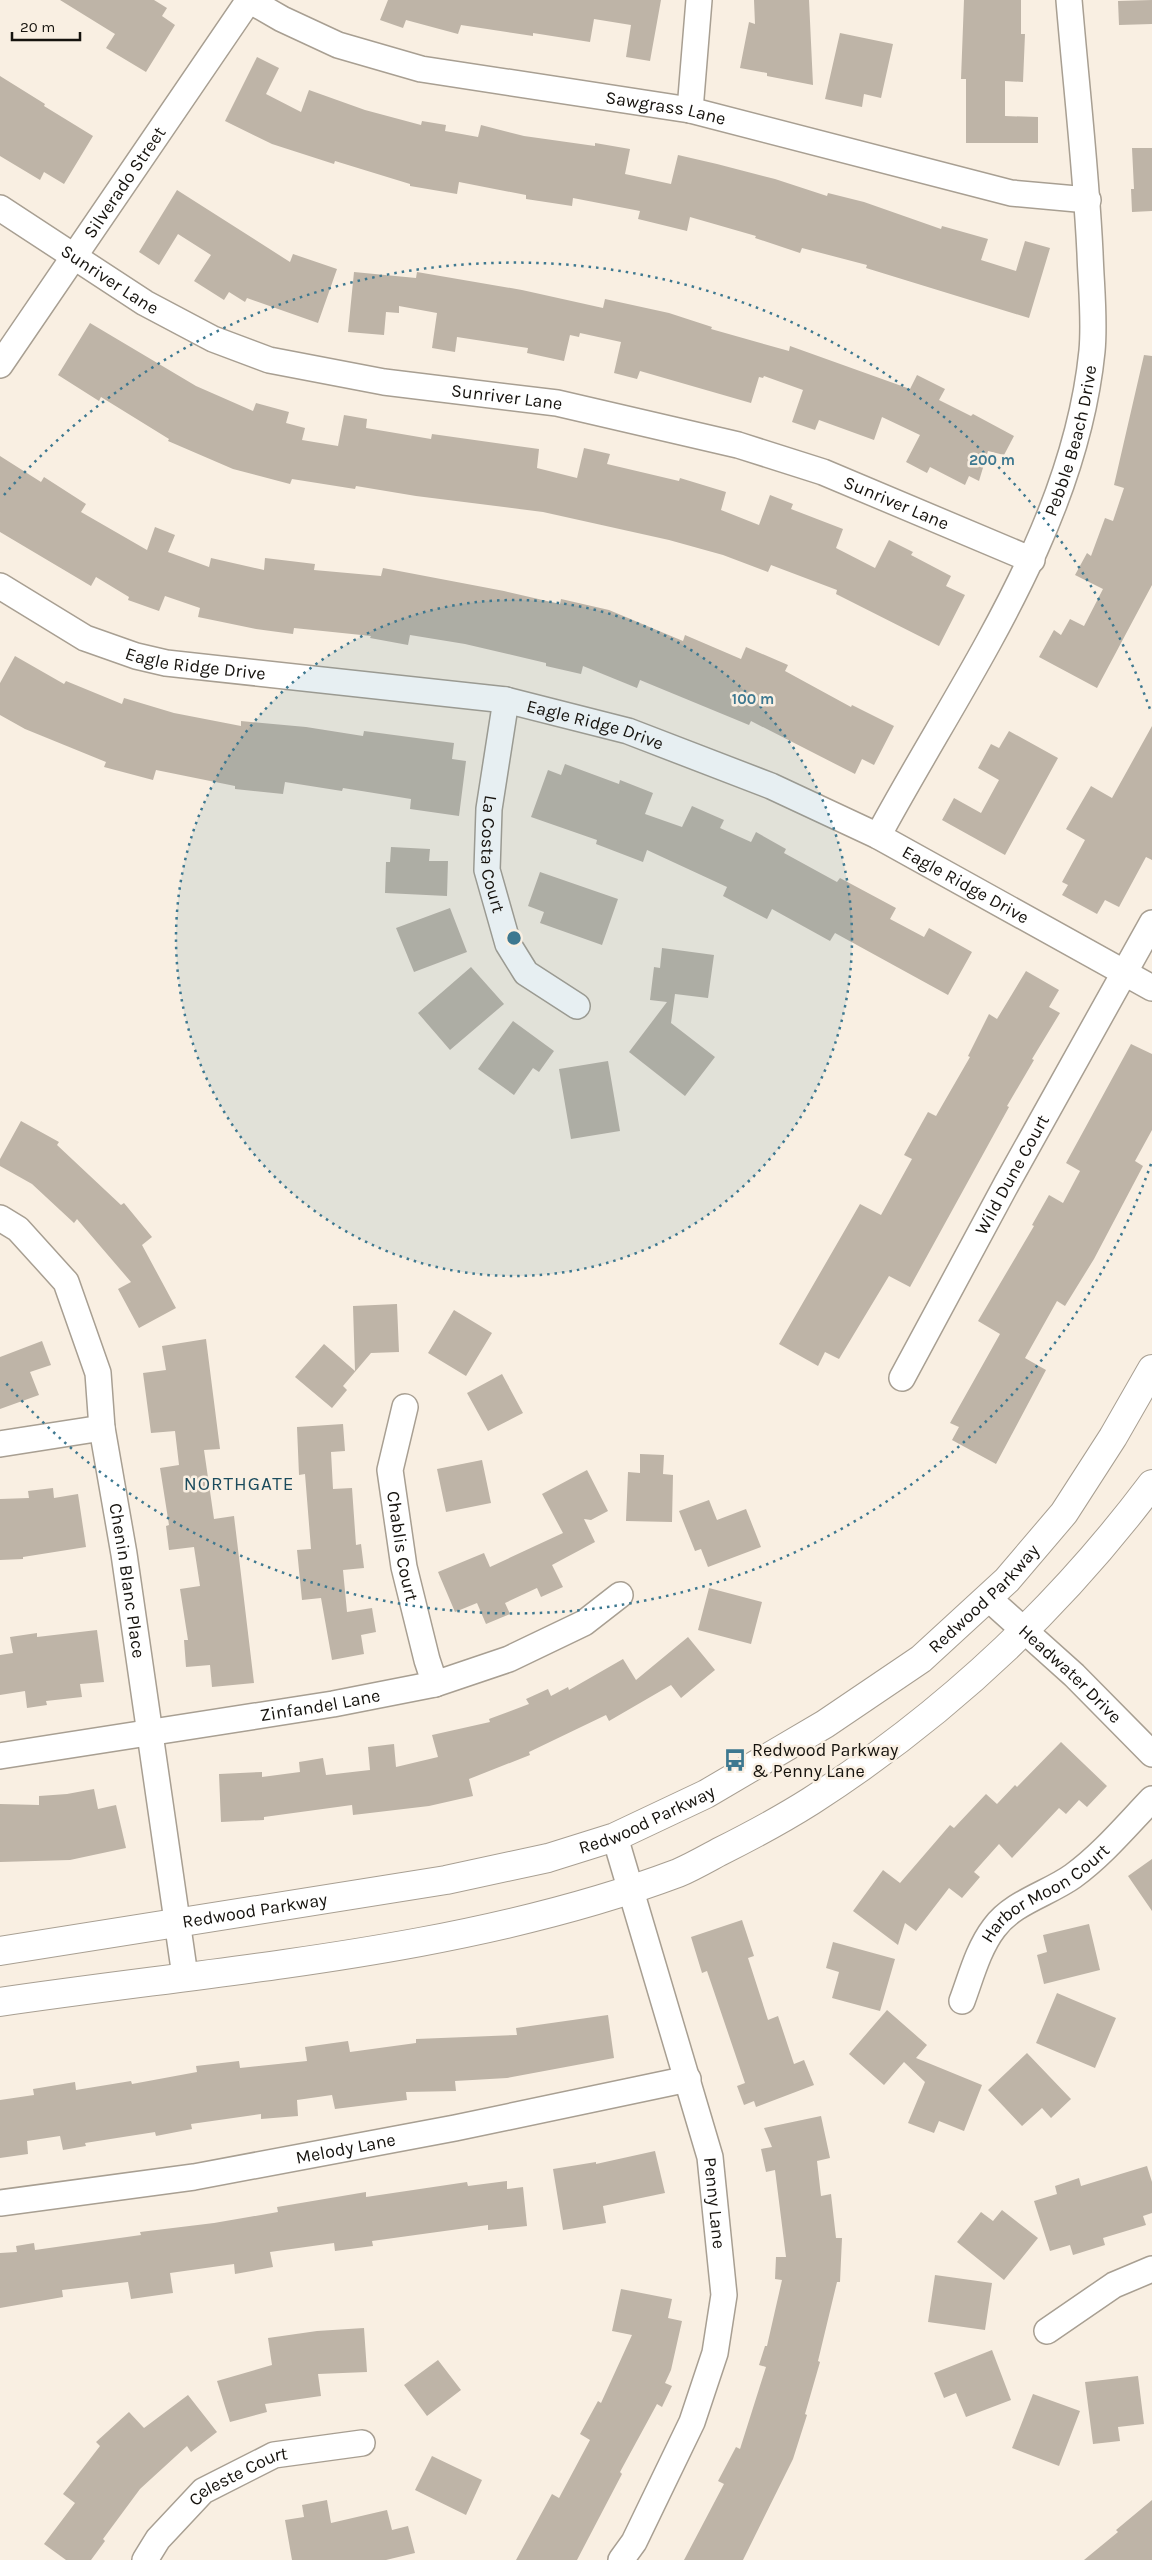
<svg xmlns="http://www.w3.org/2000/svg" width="1152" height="2560" font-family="Karla,sans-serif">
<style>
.building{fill:#beb4a7}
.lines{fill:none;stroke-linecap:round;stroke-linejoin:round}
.minor-casing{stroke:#a89f92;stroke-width:28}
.secondary-casing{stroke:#a89f92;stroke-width:30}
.minor{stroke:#fff;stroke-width:25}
.secondary{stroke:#fff;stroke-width:28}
.ring{fill:none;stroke:#3d7890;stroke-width:2.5;stroke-dasharray:2.5 5}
.labels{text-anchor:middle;stroke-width:5;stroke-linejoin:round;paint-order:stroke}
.street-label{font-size:18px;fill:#16130e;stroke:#f9efe2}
.poi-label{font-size:18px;fill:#16130e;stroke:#f9efe2;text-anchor:start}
.neighbourhood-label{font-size:19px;letter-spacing:1px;fill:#1b4b5d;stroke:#f9efe2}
.centre{fill:#3d7890;stroke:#f9efe2;stroke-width:2.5}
.ring-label{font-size:15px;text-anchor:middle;font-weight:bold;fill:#3d7890;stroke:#f9efe2;stroke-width:5;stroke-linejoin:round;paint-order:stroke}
</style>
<rect width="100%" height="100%" fill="#f9efe2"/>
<path class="building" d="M60,0H154L167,8L162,16L175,25L146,72L106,48L115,34Z
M388,0H661L650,61L626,57L631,25L594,19L590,42L533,33V36L461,25L458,34L406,20L403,28L380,20Z
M754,0H809L813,85L767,76V73L740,68L749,22L755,24Z
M964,0H1021V34H1025L1023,82L1005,81V116L1038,117V143H966V79H961Z
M1152,0V24L1119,25L1118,1Z
M840,33L893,44L881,98L864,94L862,107L825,99Z
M257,57L279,68L266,94L301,112L309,90L365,110L421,125L422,121L446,125L445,131L478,137L481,125L524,136L595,146V143L630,149L625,174L671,184L678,155L717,164L775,179L827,196L828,193L864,202L941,229L942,226L988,239L981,260L1016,271L1025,241L1050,248L1029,318L866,268L867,265L802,248L800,253L755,238L756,236L690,217L687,231L638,219L640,211L573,198L572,206L526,199V195L459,182L457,194L410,186V184L335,161L334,164L272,144L225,121Z
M0,76L45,104L44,106L93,136L64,184L44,172L40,180L0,156Z
M1132,148H1152V211L1132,212L1131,189H1134Z
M177,190L290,262L293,254L337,269L318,323L247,298L245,302L229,292L224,300L194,281L211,255L178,234L159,265L139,252Z
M354,272L416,278L417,272L522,290L603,308L605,299L669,313L712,327L711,329L789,351L790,346L910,389L917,375L945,389L939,400L971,416L973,414L1014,436L1004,455L988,451L979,481L969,476L965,485L930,467L927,473L906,462L920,435L882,417L874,440L819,420L815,430L792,422L803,390L764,376L763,378L759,377L751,403L640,371L637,379L614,373L621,342L580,333L579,337L570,335L564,361L527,353L528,348L457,337L455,352L432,348L437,313L399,306V313L386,312L384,335L348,332Z
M90,323L196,386L253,411L256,403L289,412L286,423L305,428L302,440L338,446L344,415L367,419L366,428L431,439L432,434L539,449L537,468L577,478L584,448L610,454L607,464L679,481L680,478L726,492L721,510L759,525L770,495L793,504L791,509L843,529L836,548L875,568L889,540L913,552L911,555L951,576L946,586L965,595L939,646L836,594L837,590L771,565L768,572L723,555L669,540L543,512L416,496L356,486L355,489L292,479L290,484L233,469L168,441L169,439L101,397L99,401L58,375Z
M1144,355L1152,356V585L1097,688L1039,657L1054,630L1061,635L1070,619L1084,626L1103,589L1075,575L1087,553L1091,556L1105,518L1113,521L1124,488L1114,485Z
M0,456L41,482L44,477L86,504L81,512L147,550L155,527L175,535L168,552L209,567L211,558L264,570L265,558L315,564L314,570L381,576L383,568L504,591L560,604L561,599L609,610L683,641L685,635L741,659L746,647L788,665L785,671L851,707L852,705L894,726L874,765L862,759L855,774L751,721L749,725L640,680L637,688L583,666L581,674L546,666V663L465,644L410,635L408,645L370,638L371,636L294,628L293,634L256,629L198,617L200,608L165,596L159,611L128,600L129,597L96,577L91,586L0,532Z
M15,656L64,684L66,681L122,704L124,698L174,713L241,726V721L306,727L363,736L364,731L454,743L452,759L466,761L459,816L410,809L411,799L343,788L342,791L285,782L283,794L235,789V786L156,770L153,780L104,767L106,762L25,729L0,715V683Z
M1152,726V860L1146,857L1119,907L1105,900L1097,914L1062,895L1068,885L1062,882L1085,840L1066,829L1091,786L1112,798Z
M1009,731L1058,758L1005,855L942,820L954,798L981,813L999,780L978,768L991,744L999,748Z
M565,764L619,784L620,780L653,793L645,814L682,827L692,806L724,820L720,828L751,842L756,832L786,849L784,853L837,882L840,878L896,908L890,919L924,937L929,928L972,952L948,995L835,933L830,941L772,909L767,919L723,896L727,887L647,850L643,862L596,844L597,840L531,817L548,770L561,775Z
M391,847L430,849L429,861H448L447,896L385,893L386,862H390Z
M540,872L618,899L602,945L540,923L544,912L528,906Z
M450,908L467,952L414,972L396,928Z
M662,948L714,955L708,998L675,994L671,1023L715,1057L685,1096L629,1052L667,1002L650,1000L654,967L660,968Z
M471,967L504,1004L450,1050L418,1013Z
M1026,971L1059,990L1049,1007L1060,1013L1032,1059L1034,1060L1007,1106L1009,1107L910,1287L889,1276L839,1359L825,1352L818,1366L779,1344L860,1204L881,1215L912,1159L904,1155L928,1112L936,1116L970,1057L968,1056L989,1014L997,1019Z
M513,1021L554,1051L539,1072L533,1068L514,1095L478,1069Z
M1131,1044L1152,1054V1130L1135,1161L1143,1166L1094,1259L1065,1306L1057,1301L1025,1358L1046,1370L996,1464L952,1440L959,1427L950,1423L1000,1334L978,1321L1034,1226L1032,1225L1049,1195L1063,1203L1080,1171L1066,1163Z
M608,1061L620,1131L571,1139L559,1069Z
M21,1121L59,1142L57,1145L121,1205L124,1203L152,1237L142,1245L176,1308L139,1328L118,1289L131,1282L77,1219L74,1223L32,1184L0,1166V1159Z
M397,1304L399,1352L371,1353L343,1386L347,1390L332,1408L295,1377L324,1344L355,1371L353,1306Z
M454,1310L492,1333L466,1376L428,1353Z
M206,1339L220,1449L204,1450L214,1519L234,1516L254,1683L212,1687L210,1665L186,1667L184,1640H188L180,1589L200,1586L194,1547L169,1550L166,1526L169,1525L160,1468L179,1465L175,1431L151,1433L143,1373L166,1370L162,1346Z
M42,1341L51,1365L30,1372L39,1395L0,1409V1357Z
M502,1374L523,1413L488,1431L467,1393Z
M343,1424L345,1451L331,1452L333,1489L352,1488L356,1545L361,1544L364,1568L343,1570L347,1612L372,1608L376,1632L361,1635L364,1654L332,1660L321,1598L302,1600L297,1550L311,1549L305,1474L299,1475L297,1427Z
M640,1454L664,1455L663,1474L673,1475L672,1522L626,1521L628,1472L640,1473Z
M482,1460L491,1503L446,1512L437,1469Z
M587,1470L608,1511L591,1520L584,1519L595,1542L552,1565L563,1587L541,1597L537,1588L505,1603L510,1614L486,1624L477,1603L455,1612L438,1572L484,1553L490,1567L563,1533L542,1494Z
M53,1488L54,1498L78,1494L86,1547L23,1557V1559L0,1560V1499L29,1498L28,1491Z
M709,1500L717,1520L746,1509L761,1547L708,1567L701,1549L695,1551L679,1511Z
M709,1588L762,1602L751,1644L698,1630Z
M97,1630L104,1682L80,1684L82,1697L46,1701L47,1705L27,1708L25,1691L0,1695V1655L13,1653L10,1637L37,1633V1637Z
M688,1637L715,1670L681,1698L671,1685L609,1721L606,1715L529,1752L530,1755L469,1779L473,1796L429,1806L353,1815L352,1805L264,1817V1820L221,1822L219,1774L262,1772V1777L300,1772L299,1762L323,1758L326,1775L370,1770L368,1747L394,1744L396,1767L438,1757L432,1735L490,1722L489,1719L529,1704L526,1699L548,1689L551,1696L568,1687L569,1690L623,1659L636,1680Z
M1061,1742L1107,1786L1087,1807L1079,1800L1066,1814L1059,1808L1012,1858L999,1844L974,1872L980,1877L962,1898L949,1888L916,1931L905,1923L898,1945L853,1911L883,1870L900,1883L950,1825L954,1828L986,1794L997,1804L1015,1785L1017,1787Z
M94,1789L98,1809L116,1805L126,1848L70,1860L0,1862V1804L39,1805V1796L67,1794Z
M1152,1859V1911L1128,1876Z
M742,1920L754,1956L748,1958L768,2020L778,2016L794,2064L804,2060L814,2085L756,2107L754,2101L744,2105L737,2086L745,2083L707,1971L702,1973L691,1937Z
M1089,1924L1100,1970L1044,1984L1037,1955L1047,1952L1043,1935Z
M833,1942L895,1959L880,2011L832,1998L839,1972L826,1968Z
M1057,1993L1116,2018L1095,2068L1036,2043Z
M887,2010L927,2045L916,2058L982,2085L964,2131L939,2121L934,2133L908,2123L925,2082L904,2062L884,2085L849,2054Z
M608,2015L614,2058L507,2078L455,2081L456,2091L406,2092L407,2100L335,2109L332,2095L297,2100L298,2116L261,2119V2114L191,2124L192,2129L156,2136L155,2132L85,2143L86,2146L63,2150L60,2136L27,2141L28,2154L0,2158V2100L34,2095L33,2089L75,2082L76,2090L131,2081L132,2084L197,2072L196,2066L239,2061L240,2068L307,2061L305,2047L348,2041L350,2052L416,2043V2039L517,2035L516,2028Z
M1027,2053L1071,2099L1051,2118L1042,2108L1022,2126L988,2090Z
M821,2116L830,2158L817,2161L821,2196L831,2194L836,2238H842L840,2282H837L818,2361L820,2362L805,2414L807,2415L793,2459L743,2560H684L724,2484L718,2481L736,2447L740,2449L766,2367L759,2365L765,2346H767L782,2280L775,2279L776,2257H786L775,2170L766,2172L761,2149L772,2147L764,2128Z
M655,2151L665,2193L603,2206L606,2223L563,2230L553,2169L596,2162V2164Z
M1147,2166L1152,2182V2213L1143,2216L1146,2225L1103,2238L1105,2245L1073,2255L1070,2245L1050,2251L1034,2201L1057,2194L1055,2186L1079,2178L1081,2186Z
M507,2181V2189L523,2187L527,2226L488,2230V2225L372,2241L373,2246L335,2251L334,2243L270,2252L273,2267L235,2274L234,2264L170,2273L173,2293L131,2299L128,2282L62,2290L63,2297L0,2308V2253L17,2252L16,2246L34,2243L35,2250L141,2235L140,2232L214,2223L278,2212L277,2207L366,2192V2197L467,2182L468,2186Z
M1002,2210L1038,2238L1004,2280L957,2242L981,2212L993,2221Z
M935,2275L992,2283L985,2330L928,2322Z
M621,2289L672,2299L668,2318L682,2321L671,2370L665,2383L672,2386L662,2407L657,2404L620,2472L622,2474L577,2560H516L552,2494L559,2498L590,2440L580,2434L598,2401L601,2403L632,2335L612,2331Z
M364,2328L367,2372L318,2374L321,2396L265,2404L267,2412L230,2422L217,2381L272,2365L268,2338L317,2331Z
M992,2350L1011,2400L966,2417L956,2393L944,2398L934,2373Z
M438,2360L461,2390L427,2416L404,2385Z
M1138,2376L1144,2424L1118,2427L1120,2441L1093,2444L1085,2382Z
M1033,2394L1080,2411L1059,2466L1012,2448Z
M188,2395L217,2432L191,2452L187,2446L140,2489L103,2539L105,2541L91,2560H66L44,2544L75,2503L63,2494L100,2446L96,2442L129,2412L144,2428Z
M432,2456L482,2480L466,2515L415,2490Z
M327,2500L331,2523L387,2510L392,2530L408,2526L415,2553L386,2560H292L285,2520L304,2517L302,2505Z
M1152,2500V2560H1084L1118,2532L1116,2530Z"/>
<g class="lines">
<defs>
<g id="minor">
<path id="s1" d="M249,0L282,19L338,45L421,69L690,110L1011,193L1088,200"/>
<path d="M690,110L699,0"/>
<path id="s2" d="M0,208L145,303L213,339L269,360L384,382L557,403L738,445L823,472L1032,560"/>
<path id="s3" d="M0,365L249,0"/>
<path id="s4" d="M0,586L85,638L136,656L166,663L506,700L628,731L771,786L878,836L1152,988"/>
<path id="s5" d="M506,700L489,809L487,870L508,944L526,973L577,1006"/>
<path id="s6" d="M878,836C961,682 1074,530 1092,351C1095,319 1091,285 1090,253C1086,169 1076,84 1069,0"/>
<path id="s7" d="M0,1218L18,1229L66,1282L98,1373L102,1428L124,1554L185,1976"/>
<path id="s8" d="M902,1378L1007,1183L1152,923"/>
<path id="s9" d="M405,1407L390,1470L404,1567L427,1660L435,1684"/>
<path d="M0,1444L102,1428"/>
<path id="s10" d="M988,1598L1074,1675L1152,1754"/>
<path id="s11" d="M0,1756L333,1704L435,1684L509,1659L584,1623L620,1595"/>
<path id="s12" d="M615,1837L710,2157L724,2295L715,2353L692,2422L634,2542L621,2560"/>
<path id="s13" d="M962,2001C971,1977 978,1949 994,1928C1013,1902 1048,1894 1073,1876C1102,1855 1127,1825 1152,1799"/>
<path id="s14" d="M0,2203L194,2177L455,2128L688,2079"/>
<path d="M1047,2331L1114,2285L1152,2269"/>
<path id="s15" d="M145,2560L158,2539L203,2491L274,2455L362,2443"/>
</g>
<g id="secondary">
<path id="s16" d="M0,1951L446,1880L548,1858L615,1837L706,1794L825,1724L921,1659L1007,1580L1064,1513L1113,1437L1152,1369"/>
<path d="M0,2002C224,1969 465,1953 678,1873C692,1867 706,1859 719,1852C751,1836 781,1820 811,1801C943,1716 1058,1609 1152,1484"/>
</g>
</defs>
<use href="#minor" class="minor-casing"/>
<use href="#secondary" class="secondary-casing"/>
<use href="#minor" class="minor"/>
<use href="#secondary" class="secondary"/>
</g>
<circle cx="514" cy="938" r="338" fill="#3d7890" fill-opacity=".12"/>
<g class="ring">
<circle cx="514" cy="938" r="338"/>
<path d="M1151 1164A676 676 0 0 1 4 1381M4 495A676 676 0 0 1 1151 712"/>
</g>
<defs>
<symbol id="bus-bare" viewBox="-9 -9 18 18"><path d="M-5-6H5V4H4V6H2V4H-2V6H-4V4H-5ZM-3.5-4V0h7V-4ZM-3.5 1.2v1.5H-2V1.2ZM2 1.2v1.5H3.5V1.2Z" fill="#3d7890" stroke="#f9efe2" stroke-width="2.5" paint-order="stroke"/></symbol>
</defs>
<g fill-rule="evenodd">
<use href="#bus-bare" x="719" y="1744" width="32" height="32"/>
</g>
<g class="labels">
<g class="street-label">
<text dy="6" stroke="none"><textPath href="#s1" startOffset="434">Sawgrass Lane</textPath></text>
<text dy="6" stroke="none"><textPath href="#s3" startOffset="221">Silverado Street</textPath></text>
<text dy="6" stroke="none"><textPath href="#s2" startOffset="131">Sunriver Lane</textPath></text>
<text dy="6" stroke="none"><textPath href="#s2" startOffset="551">Sunriver Lane</textPath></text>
<text dy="6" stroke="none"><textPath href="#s6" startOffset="442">Pebble Beach Drive</textPath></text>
<text dy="6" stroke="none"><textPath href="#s2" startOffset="956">Sunriver Lane</textPath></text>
<text dy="6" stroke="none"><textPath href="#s4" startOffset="214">Eagle Ridge Drive</textPath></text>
<text dy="6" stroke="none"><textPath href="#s4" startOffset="619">Eagle Ridge Drive</textPath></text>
<text dy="6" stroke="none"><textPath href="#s5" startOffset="156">La Costa Court</textPath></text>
<text dy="6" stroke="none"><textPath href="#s4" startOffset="1024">Eagle Ridge Drive</textPath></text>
<text dy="6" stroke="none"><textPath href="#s8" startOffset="231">Wild Dune Court</textPath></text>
<text dy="6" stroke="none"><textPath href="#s9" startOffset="142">Chablis Court</textPath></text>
<text dy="6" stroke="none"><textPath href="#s7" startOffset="399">Chenin Blanc Place</textPath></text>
<text dy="6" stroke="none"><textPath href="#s16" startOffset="1068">Redwood Parkway</textPath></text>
<text dy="6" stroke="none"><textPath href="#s10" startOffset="112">Headwater Drive</textPath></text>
<text dy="6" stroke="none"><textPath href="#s11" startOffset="324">Zinfandel Lane</textPath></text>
<text dy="6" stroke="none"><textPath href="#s16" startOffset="662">Redwood Parkway</textPath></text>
<text dy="6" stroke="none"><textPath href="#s13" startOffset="142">Harbor Moon Court</textPath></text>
<text dy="6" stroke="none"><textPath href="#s16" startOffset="258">Redwood Parkway</textPath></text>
<text dy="6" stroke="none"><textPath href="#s14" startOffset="350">Melody Lane</textPath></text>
<text dy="6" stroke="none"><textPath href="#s12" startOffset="380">Penny Lane</textPath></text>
<text dy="6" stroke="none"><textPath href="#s15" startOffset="129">Celeste Court</textPath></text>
</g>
<g class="poi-label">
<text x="752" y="1756">Redwood Parkway<tspan x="752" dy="21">&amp; Penny Lane</tspan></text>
</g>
<g class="neighbourhood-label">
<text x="239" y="1490">NORTHGATE</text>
</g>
</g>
<circle cx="514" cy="938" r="8" class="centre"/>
<g class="ring-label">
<text x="992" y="465">200 m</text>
<text x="753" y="704">100 m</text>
</g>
<path d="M12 32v8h68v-8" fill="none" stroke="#16130e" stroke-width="2.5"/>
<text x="20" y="32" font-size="15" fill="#16130e" stroke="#f9efe2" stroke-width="4" paint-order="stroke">20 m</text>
</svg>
